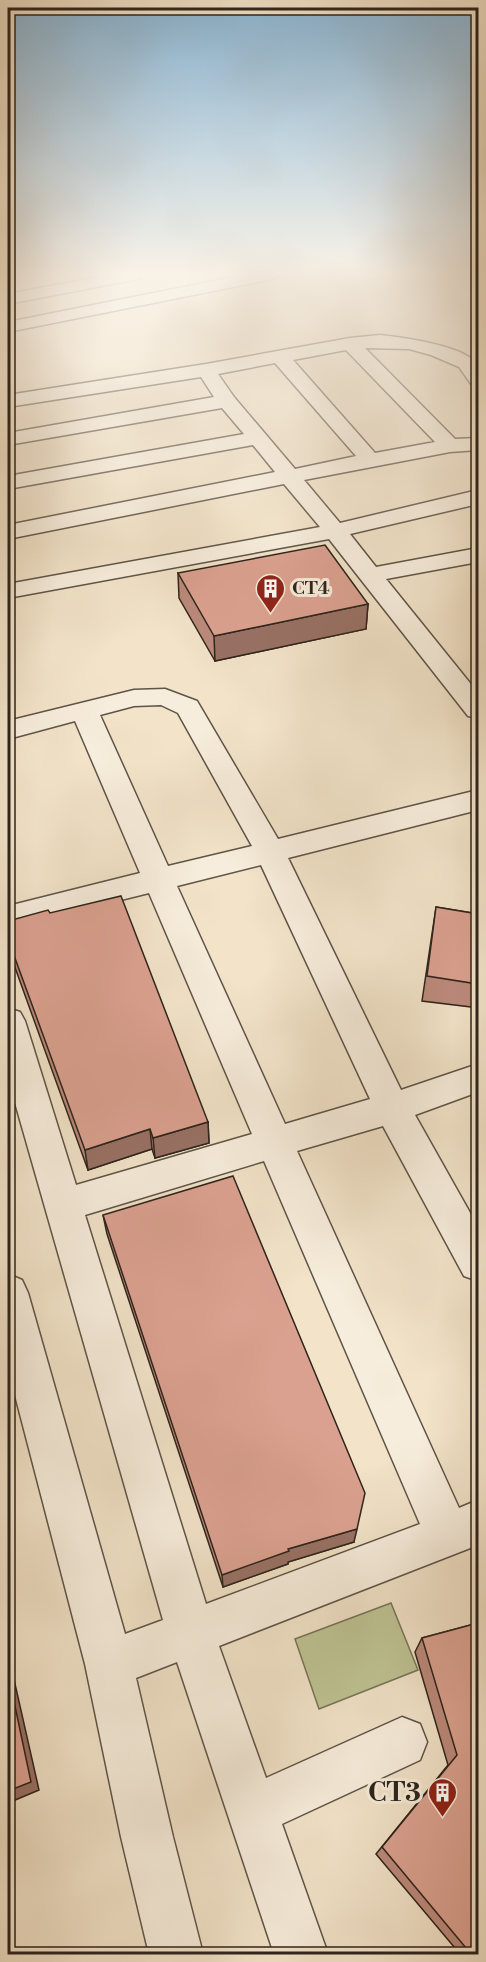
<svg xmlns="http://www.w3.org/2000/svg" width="486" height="1962" font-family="'Libre Bodoni',serif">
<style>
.green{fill:#bec394;stroke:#767458;stroke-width:1.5}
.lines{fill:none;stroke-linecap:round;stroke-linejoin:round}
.minor-casing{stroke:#5e5447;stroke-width:3}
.minor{fill:#f7eddc;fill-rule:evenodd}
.wall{fill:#bc8a7c;stroke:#2d241c;stroke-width:1.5}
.shaded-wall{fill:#997165;stroke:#2d241c;stroke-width:1.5}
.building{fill:#dba190;stroke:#2d241c;stroke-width:1.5}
.labels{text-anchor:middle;stroke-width:6;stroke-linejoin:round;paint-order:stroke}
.far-poi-label{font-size:18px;font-weight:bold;fill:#2d241c;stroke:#f7eddc;text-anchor:start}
.near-poi-label{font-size:26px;font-weight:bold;fill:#2d241c;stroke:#f7eddc;text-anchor:end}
</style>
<rect width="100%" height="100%" fill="#f2e3c9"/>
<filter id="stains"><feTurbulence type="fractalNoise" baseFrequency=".00333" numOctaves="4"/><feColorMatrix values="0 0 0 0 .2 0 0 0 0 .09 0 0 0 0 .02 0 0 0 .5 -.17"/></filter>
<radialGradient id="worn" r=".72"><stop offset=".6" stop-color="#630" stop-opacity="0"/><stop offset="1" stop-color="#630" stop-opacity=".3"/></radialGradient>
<path class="green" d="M391,1603L418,1670L319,1709L295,1639Z"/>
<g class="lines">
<defs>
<path id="minor" d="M108,275H142L139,279L133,280L8,304V294Z
M244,275H277L274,279L268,280L8,332V322Z
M380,335C399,337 472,346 478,367C480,372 479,381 478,386L471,384L459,367L431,355L409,349L365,348L455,439L478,438V450L450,452L304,480L340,523L478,490V504L350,534L376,567L478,548V562L386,579L478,693V718L468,716L329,539L8,598V584L320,527L284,484L8,539V525L275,472L253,445L8,489V476L244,434L222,408L8,445V433L214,397L201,377L8,407V395L206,364L350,338ZM346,350L435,442L375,453L293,360ZM275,363L356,456L295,469L234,397L218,374Z
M165,689L197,701L278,839L478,790V810L288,858L401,1090L478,1064V1092L415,1115L478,1227V1281L464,1276L383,1126L297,1151L459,1508L478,1500V1545L219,1646L266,1778L402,1717L420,1724L427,1742L420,1760L282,1824L328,1954H274L177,1662L136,1678L173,1837L203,1954H149L121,1837L85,1664L8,1368V1274L22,1280L28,1293L125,1634L163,1620L8,1078V1008L20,1012L25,1021L76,1185L252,1134L149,893L8,928V906L140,873L75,721L8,739V721L134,690ZM161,705L178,713L252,846L168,866L100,715L134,706ZM261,865L370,1099L285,1124L177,886ZM264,1161L420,1524L206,1604L85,1215Z"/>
</defs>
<use href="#minor" class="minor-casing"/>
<use href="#minor" class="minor"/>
</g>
<path class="wall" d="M178,573L368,604L366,629L215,661L179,598Z
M436,907L478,914V1011L471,1007L422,1001Z
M50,913L208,1122L209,1143L155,1158L152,1149L88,1170L8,948V921Z
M103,1215L354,1542L288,1562V1564L223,1587L107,1234Z
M478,1623V1954H460L376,1854L448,1765L415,1652L422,1638Z"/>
<path class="shaded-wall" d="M368,604L366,629L215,661L214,636Z
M208,1122L209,1143L155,1158L153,1138Z
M150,1129L152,1149L88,1170L85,1150Z
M357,1529L354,1542L288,1562V1564L223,1587L222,1575L288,1549Z
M8,1666L13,1675L39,1790L8,1803Z"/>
<path class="building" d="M325,545L368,604L214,636L178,573Z
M121,896L208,1122L153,1138L150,1129L85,1150L8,939V921L48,910L50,913Z
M436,907L478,914V984L427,976Z
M233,1176L365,1493L357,1529L288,1549L289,1551L222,1575L103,1215Z
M478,1623V1954H471L382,1847L457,1755L422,1638Z
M8,1673L31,1782L8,1791Z"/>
<linearGradient id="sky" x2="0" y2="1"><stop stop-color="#8ab7d7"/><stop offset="0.5" stop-color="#f9f2e7"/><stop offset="1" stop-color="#f9f2e7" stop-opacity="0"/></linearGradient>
<rect width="486" height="549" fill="url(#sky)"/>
<defs>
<symbol id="building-pin" viewBox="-11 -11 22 30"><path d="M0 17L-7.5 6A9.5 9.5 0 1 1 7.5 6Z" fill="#8f2418" stroke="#f7eddc"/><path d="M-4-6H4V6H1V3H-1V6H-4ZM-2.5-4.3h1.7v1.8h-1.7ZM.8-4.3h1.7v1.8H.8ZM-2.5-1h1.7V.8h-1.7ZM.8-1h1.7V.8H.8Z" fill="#fff"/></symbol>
</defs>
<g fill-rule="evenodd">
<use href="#building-pin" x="254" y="572" width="33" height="45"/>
<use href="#building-pin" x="426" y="1776" width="33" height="45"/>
</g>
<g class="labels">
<g class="far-poi-label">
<text x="292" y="594">CT4</text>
</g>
<g class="near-poi-label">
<text x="421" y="1801">CT3</text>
</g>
</g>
<rect width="486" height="1962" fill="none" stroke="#f2e3c9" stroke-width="30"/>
<rect x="9" y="9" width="468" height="1944" fill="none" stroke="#2d241c" stroke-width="3"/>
<rect x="15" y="15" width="456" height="1932" fill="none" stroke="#2d241c" stroke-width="1.5"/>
<rect width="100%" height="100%" filter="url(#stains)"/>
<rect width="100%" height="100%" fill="url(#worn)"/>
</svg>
